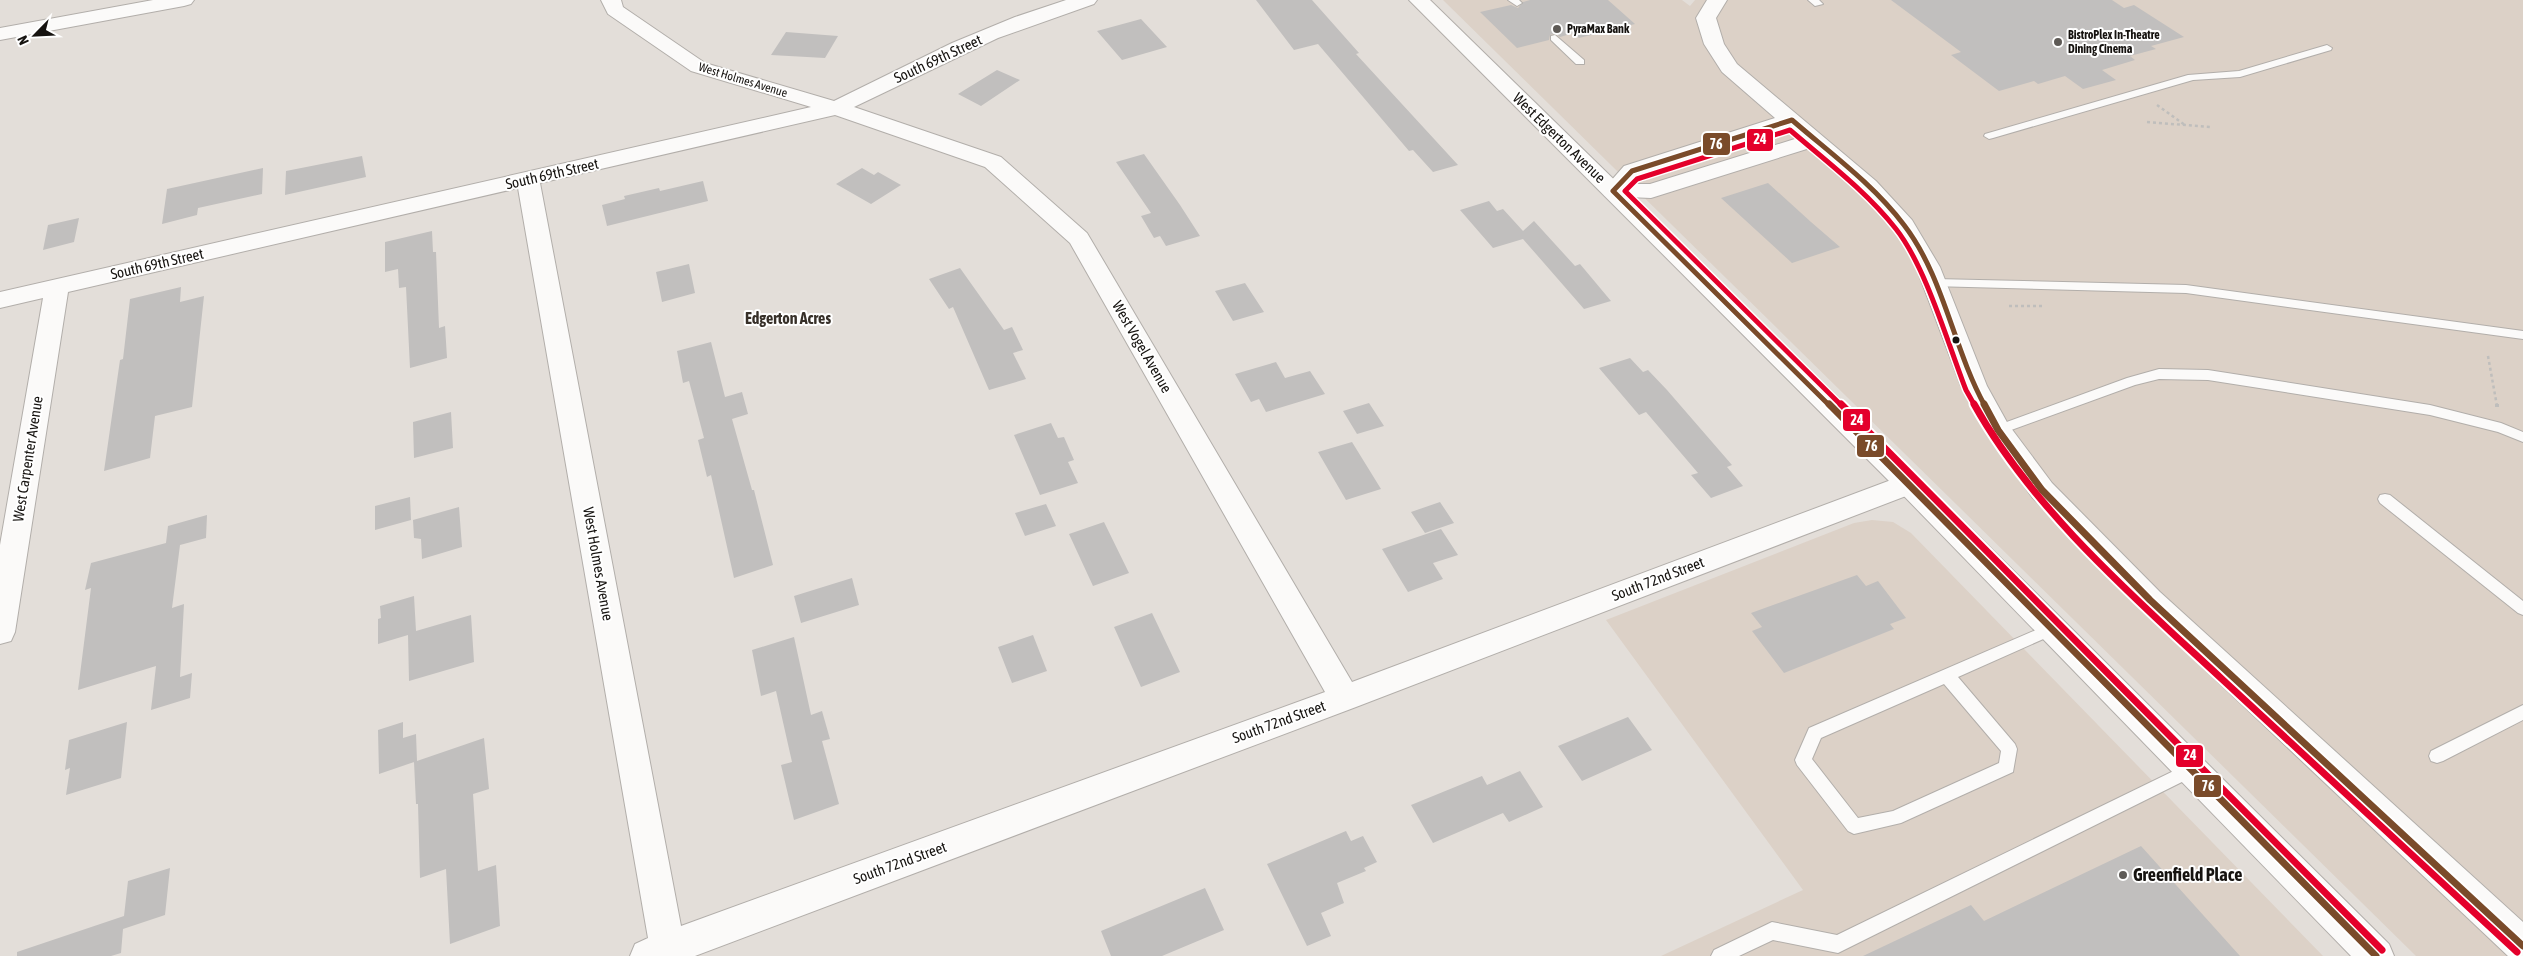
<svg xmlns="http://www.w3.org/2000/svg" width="2523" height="956" font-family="'Asap Condensed',sans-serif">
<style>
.built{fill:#dcd1c7}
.building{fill:#c1bfbe}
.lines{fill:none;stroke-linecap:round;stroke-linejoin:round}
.lane-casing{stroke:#b2aeaa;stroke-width:2}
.street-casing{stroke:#b2aeaa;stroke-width:2}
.secondary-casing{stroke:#b2aeaa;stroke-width:2}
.path-far1{stroke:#bfbebc;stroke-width:2.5;stroke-dasharray:3 3;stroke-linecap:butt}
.path{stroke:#bfbebc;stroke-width:4;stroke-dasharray:4.5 4.5;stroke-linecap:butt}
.lane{fill:#fbfaf9;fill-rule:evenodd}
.street{fill:#fbfaf9;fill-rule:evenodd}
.secondary{fill:#fbfaf9;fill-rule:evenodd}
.bus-1-far1-casing{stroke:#fff;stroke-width:8}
.bus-1-casing{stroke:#fff;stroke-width:11}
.bus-2-far1-casing{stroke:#fff;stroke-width:8}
.bus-2-casing{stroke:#fff;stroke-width:11}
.bus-1-far1{stroke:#7a4b2a;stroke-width:5}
.bus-1{stroke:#7a4b2a;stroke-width:7}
.bus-2-far1{stroke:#e4002b;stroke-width:5}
.bus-2{stroke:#e4002b;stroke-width:7}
.poi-dot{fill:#5e5a56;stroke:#fff;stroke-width:2}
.bus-dot{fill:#161310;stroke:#fff;stroke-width:2}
.labels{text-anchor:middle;stroke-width:4;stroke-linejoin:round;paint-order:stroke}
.far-poi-label{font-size:12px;font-weight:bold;fill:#161310;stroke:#fff;text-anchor:start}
.far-street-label{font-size:12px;fill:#161310;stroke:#fff}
.street-label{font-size:15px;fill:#161310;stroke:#fff}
.neighbourhood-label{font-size:16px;font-weight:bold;fill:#373029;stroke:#fff}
.near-poi-label{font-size:18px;font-weight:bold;fill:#161310;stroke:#fff;text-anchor:start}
.line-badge{stroke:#fff;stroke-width:2}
.badge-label{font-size:14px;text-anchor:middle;font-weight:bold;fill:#fff}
</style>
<rect width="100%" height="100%" fill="#e3ded9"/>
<path class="built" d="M1443,0H1682L1690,6L1695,0H2523V956H2416Z
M1872,520L1893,522L1911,533L2323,956H1661L1803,890L1606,620L1854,523Z"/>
<path class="building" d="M1256,0H1312L1359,53L1356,54L1458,165L1433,172L1413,150L1409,151L1318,44L1294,50Z
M1530,0H1608L1635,24L1579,38L1574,33L1560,37L1555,33L1550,35L1549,40L1517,48L1480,12L1511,5L1518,8L1523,2Z
M1891,0H2112L2124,8L2134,5L2184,37L2151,46L2156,49L2130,56L2135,60L2102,70L2116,80L2083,89L2065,76L2038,84L2034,81L1999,91L1951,55L1961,52Z
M1141,19L1167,47L1122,60L1097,31Z
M786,32L838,36L825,58L771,55Z
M997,70L1020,80L981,106L958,94Z
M1144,154L1180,205L1200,236L1166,246L1160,236L1154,238L1141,216L1151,213L1116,162Z
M362,156L366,177L285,195L286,171Z
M263,168L262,194L198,208L197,215L162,224L167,189Z
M862,168L874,175L878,172L901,185L871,204L836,184Z
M703,181L708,201L607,226L602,205L625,199L624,196L659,188L660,191Z
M1768,183L1811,222L1840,247L1792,263L1721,198Z
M1489,201L1497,211L1503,209L1523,231L1534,221L1575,266L1580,264L1611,301L1584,309L1523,239L1493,248L1460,210Z
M79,218L74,242L43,250L48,225Z
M432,231L433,252H436L439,328L445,326L447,358L410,368L406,287L399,288L398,269L385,272V242Z
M689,264L695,293L662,302L656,272Z
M960,268L1004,330L1012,327L1023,350L1013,353L1026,379L989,390L953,307L949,309L929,279Z
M1245,283L1264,312L1233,321L1215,291Z
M181,287L180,302L204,296L192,407L155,416L150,458L104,471L120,360L123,359L130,299Z
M711,342L725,397L742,392L748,414L732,419L752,490H754L773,565L734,578L711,475L707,477L698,440L704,438L689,381L683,383L677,351Z
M1630,358L1643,372L1648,370L1667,390L1732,465L1727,467L1743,486L1711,498L1691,475L1698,473L1646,412L1639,415L1599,368Z
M1276,362L1285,378L1310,371L1325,394L1266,412L1259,399L1251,402L1235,374Z
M1369,403L1384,426L1357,434L1343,411Z
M451,412L453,448L414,458L413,422Z
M1051,423L1058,438L1064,437L1074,460L1068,462L1078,483L1040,495L1014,435Z
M1352,442L1381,489L1346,500L1318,452Z
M410,497L411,520L375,530V506Z
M1440,502L1454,523L1425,533L1411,512Z
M1046,504L1056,526L1025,536L1015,513Z
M459,507L462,547L422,559L421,539L414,538L413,520Z
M207,515L206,538L180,545L172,608L184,604L180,677L192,673L190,698L151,710L156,666L78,690L91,588L85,590L91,563L166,543L168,526Z
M1104,522L1129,573L1093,586L1069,534Z
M1441,529L1458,555L1433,563L1443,579L1408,592L1382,549Z
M1857,575L1866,586L1878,581L1906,618L1890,624L1894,629L1784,673L1752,631L1762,627L1751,613Z
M852,578L859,605L801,623L794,596Z
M414,596L416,631L471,615L474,662L409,681L408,635L378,644V619L381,618L380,606Z
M1152,613L1180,672L1141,687L1114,627Z
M1033,635L1047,671L1012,683L998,647Z
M794,637L811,715L822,711L830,739L822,741L839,804L794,820L781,765L792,762L776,691L761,696L752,650Z
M1628,717L1652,750L1582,781L1558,746Z
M127,722L121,778L66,795L70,768L65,770L69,740Z
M403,722V738L416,734L417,761L379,774L378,730Z
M484,738L489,789L473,794L478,871L496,865L500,926L450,944L446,869L420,878L418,804H416L414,762Z
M1520,771L1543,807L1509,822L1503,813L1433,843L1411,805L1482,776L1487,785Z
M1346,831L1351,841L1363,836L1377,862L1364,868L1366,871L1337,883L1344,903L1321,913L1331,936L1307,946L1267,864Z
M2141,846L2240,956H1863L1971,905L1984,921Z
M170,868L165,915L123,929L121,953L111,956H17V952L124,916L128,881Z
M1205,888L1224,930L1162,956H1111L1101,931Z"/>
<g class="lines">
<defs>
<path id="lane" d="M1508,0H1519L1522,3L1517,6Z
M1808,0H1819L1823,4L1815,6Z
M1555,35L1584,60V64H1576L1551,40V36Z
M2327,45L2332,48L2331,50L2240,77L2193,80L1993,138L1989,139L1984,136L1985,134L2188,75L2239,71Z
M1935,279L2186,285L2523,331V339L2186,293L1931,286L1929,283L1931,280Z
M2159,369L2208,370L2430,405L2501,423L2523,432V442L2498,432L2430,415L2208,380L2159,379L2135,385L2003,433L1998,435L1991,430L1993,427L2127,378Z
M2385,494L2390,495L2523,601V615L2518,613L2380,503L2378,499L2380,495Z
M2052,623L2057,625L2060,629L2057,633L1958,677L2015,744L2017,749L2013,772L1901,823L1854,834L1848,831L1797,765L1795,760L1809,728ZM1944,684L2001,751L1999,763L1893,811L1858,818L1812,759L1821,738Z
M2523,705V720L2443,761L2437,763L2431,761L2429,756L2431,751Z
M2192,762L2198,764L2200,769L2198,774L1844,950L1838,953L1773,940L1739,956H1711L1714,950L1772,922L1837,935Z"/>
<path id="street" d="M601,0H621L623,7L705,63L834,101L952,43L1015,17L1066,0H1097L1094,4L998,38L854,107L1001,157L1087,233L1352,682L1899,477L1909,474L1919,477L1923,484L1919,491L1356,707L695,956H630L635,944L648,938L518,188L68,292L15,632L11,641L0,644V545L43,298L0,308V292L811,107L691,71L608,14ZM835,115L985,167L1070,243L1325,692L681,926L540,183Z
M1707,0H1727L1716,18L1724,44L1737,64L1876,181L1912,220L1940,267L1987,386L2008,424L2052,483L2160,592L2523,922V956H2508L2140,608L2032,497L1989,437L1961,386L1916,267L1895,229L1860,191L1810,148L1651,198L1605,196L1602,191L1624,166L1775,118L1722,72L1704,44L1696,18ZM1787,128L1798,138L1650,184H1632L1640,176Z"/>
<path id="secondary" d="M153,0H194L191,4L184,6L0,40V28Z
M1409,0H1430L1919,477L2389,944L2394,956H2351L1899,491Z"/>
</defs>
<use href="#lane" class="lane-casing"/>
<use href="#street" class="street-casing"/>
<use href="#secondary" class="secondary-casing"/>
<path class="path-far1" d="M2157,105L2185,125
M2147,122L2210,127
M2009,306H2043
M2488,356L2497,406"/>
<path class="path" d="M2497,404V407"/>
<use href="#lane" class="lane"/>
<use href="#street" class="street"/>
<use href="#secondary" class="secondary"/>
<defs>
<path id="bus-1-far1" d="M1830,406L1613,191L1632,171L1792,120C1830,153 1873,184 1904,225C1944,277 1953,348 1985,406"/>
<path id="bus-1" d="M1829,404L2376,956
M1984,404L1998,430L2042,490L2150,600L2523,946"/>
<path id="bus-2-far1" d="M1842,406L1625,191L1637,179L1790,130C1826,161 1866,191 1896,229C1926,267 1948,344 1966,390L1975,406"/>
<path id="bus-2" d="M1841,404L2382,950
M1974,404C2033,510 2135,598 2223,680C2321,770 2419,861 2517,952"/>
</defs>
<use href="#bus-1-far1" class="bus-1-far1-casing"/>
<use href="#bus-1" class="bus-1-casing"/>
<use href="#bus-2-far1" class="bus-2-far1-casing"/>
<use href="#bus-2" class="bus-2-casing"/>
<use href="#bus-1-far1" class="bus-1-far1"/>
<use href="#bus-1" class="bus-1"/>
<use href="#bus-2-far1" class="bus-2-far1"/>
<use href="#bus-2" class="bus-2"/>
</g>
<g class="poi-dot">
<circle cx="1557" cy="29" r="5"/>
<circle cx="2058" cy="42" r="5"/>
<circle cx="2123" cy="875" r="5"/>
</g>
<circle class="bus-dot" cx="1956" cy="340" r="4.5"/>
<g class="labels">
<g class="far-poi-label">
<text x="1567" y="33">PyraMax Bank</text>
<text x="2068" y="39">BistroPlex In-Theatre<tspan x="2068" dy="14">Dining Cinema</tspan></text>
</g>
<g class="far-street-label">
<text transform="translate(743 80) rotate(17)" y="4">West Holmes Avenue</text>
</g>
<g class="street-label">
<text transform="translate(938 59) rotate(-25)" y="5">South 69th Street</text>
<text transform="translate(1559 138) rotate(44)" y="5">West Edgerton Avenue</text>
<text transform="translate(552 174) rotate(-13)" y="5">South 69th Street</text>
<text transform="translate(157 264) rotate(-13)" y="5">South 69th Street</text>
<text transform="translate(1142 347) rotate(60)" y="5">West Vogel Avenue</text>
<text transform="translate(28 459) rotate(-81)" y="5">West Carpenter Avenue</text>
<text transform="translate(598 564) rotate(80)" y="5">West Holmes Avenue</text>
<text transform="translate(1658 579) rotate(-21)" y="5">South 72nd Street</text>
<text transform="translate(1279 722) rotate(-20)" y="5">South 72nd Street</text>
<text transform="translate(900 863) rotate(-20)" y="5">South 72nd Street</text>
</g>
<g class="neighbourhood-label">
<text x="788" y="324">Edgerton Acres</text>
</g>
<g class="near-poi-label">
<text x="2133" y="881">Greenfield Place</text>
</g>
</g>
<g class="line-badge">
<rect x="1746" y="128" width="28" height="24" rx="5" fill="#e4002b"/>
<rect x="1702" y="132" width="29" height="24" rx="5" fill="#7a4b2a"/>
<rect x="1842" y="408" width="29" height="24" rx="5" fill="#e4002b"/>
<rect x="1856" y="434" width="29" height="24" rx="5" fill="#7a4b2a"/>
<rect x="2175" y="744" width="29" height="24" rx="5" fill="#e4002b"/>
<rect x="2193" y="774" width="29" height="24" rx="5" fill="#7a4b2a"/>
</g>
<g class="badge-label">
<text x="1760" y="144">24</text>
<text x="1716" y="149">76</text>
<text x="1857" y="425">24</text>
<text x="1871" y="451">76</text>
<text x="2190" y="760">24</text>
<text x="2208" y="791">76</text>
</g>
<g transform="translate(35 35) rotate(246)" stroke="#ffffff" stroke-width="4" paint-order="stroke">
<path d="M0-4L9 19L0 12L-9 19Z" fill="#161310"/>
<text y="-8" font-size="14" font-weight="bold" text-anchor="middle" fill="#161310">N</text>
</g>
</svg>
